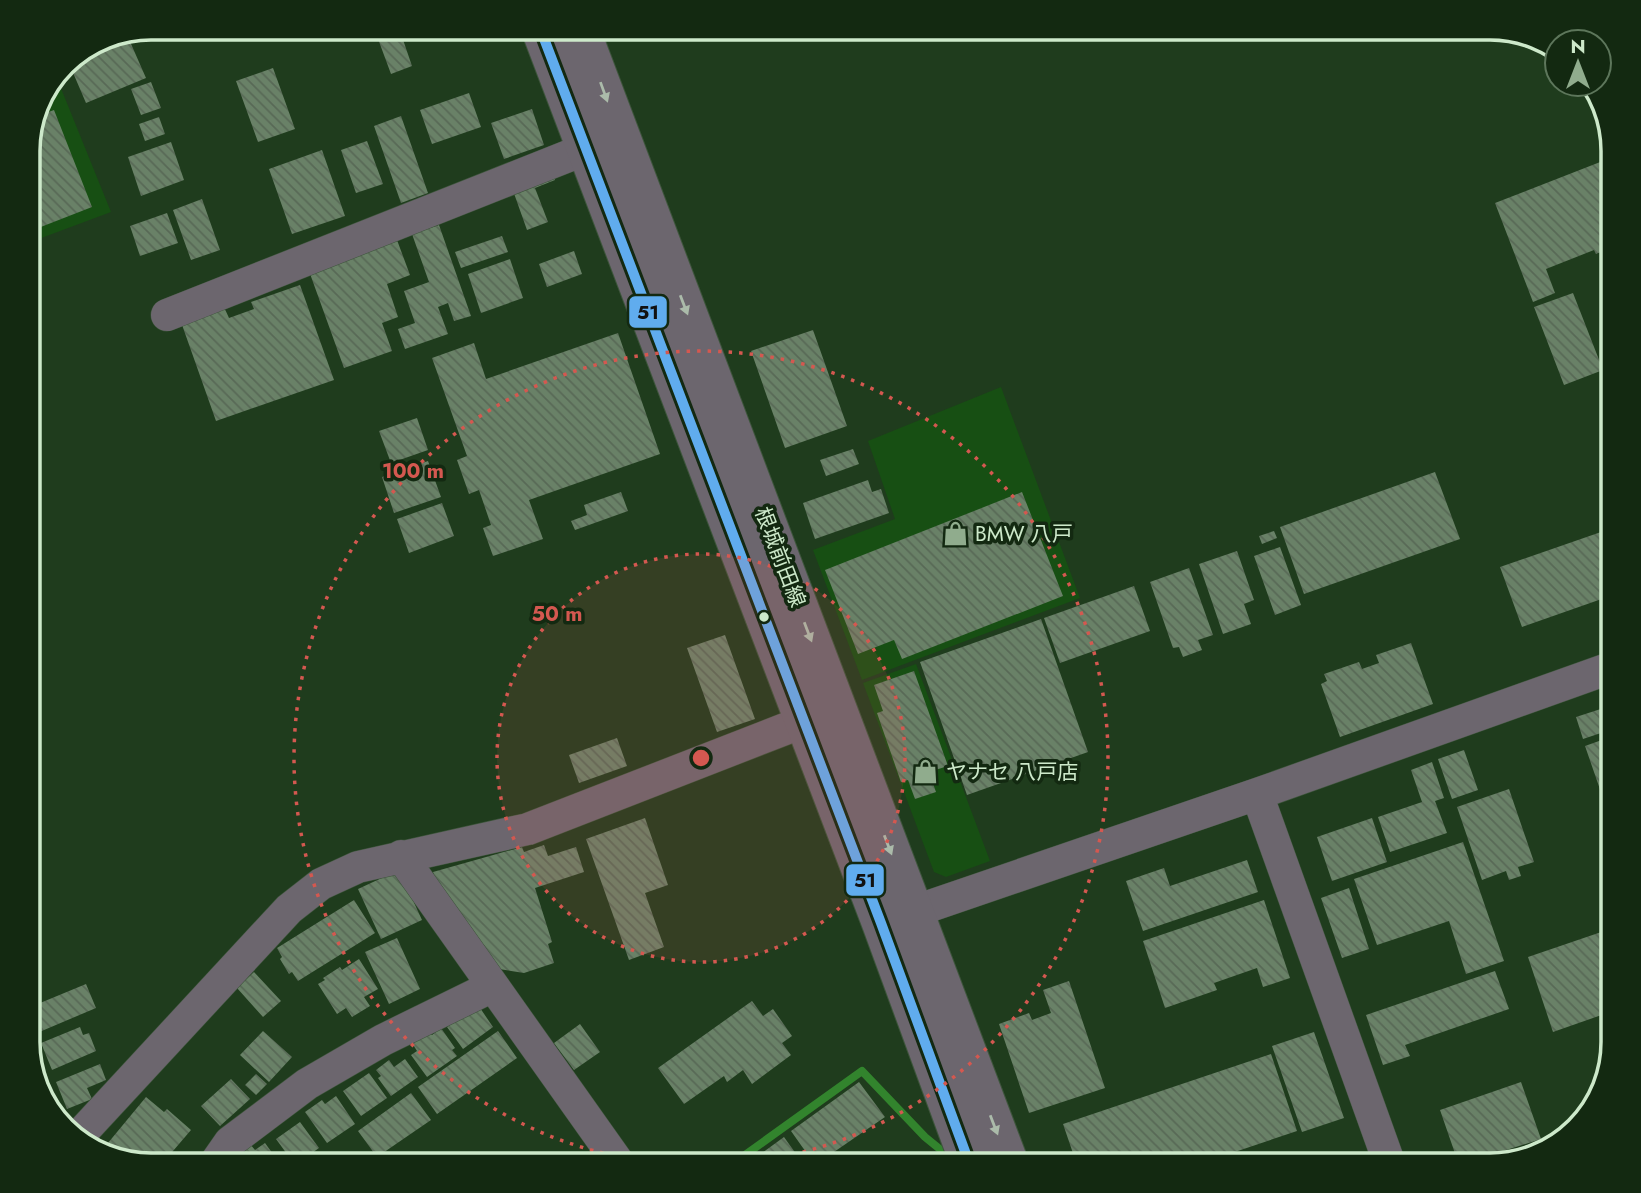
<svg xmlns="http://www.w3.org/2000/svg" width="1641" height="1193" font-family="Jost,'Noto Sans JP',sans-serif">
<style>
.built{fill:#174f13}
.lines{fill:none;stroke-linecap:round;stroke-linejoin:round}
.stream{stroke:#32842d;stroke-width:8}
.building{fill:url(#building-back-hatch)}
.minor-casing{stroke:#3d553b;stroke-width:33}
.tertiary-casing{stroke:#3d553b;stroke-width:40}
.minor{stroke:#6c666e;stroke-width:32}
.tertiary{stroke:#6c666e;stroke-width:38}
.bus-1-casing{stroke:#132911;stroke-width:16}
.bus-1{stroke:#60acee;stroke-width:10}
.oneway{fill:#abbbaa}
.ring{fill:none;stroke:#d45850;stroke-width:3.5;stroke-dasharray:3.5 7}
.bus-dot{fill:#cde9ca;stroke:#132911;stroke-width:2.5}
.labels{text-anchor:middle;stroke-width:7;stroke-linejoin:round;paint-order:stroke}
.poi-label{font-size:21px;fill:#cde9ca;stroke:#132911;text-anchor:start}
.street-label{font-size:21px;fill:#cde9ca;stroke:#132911}
.rim{fill:none;stroke:#cde9ca;stroke-width:3.5}
.centre{fill:#d45850;stroke:#132911;stroke-width:3.5}
.ring-label{font-size:21px;text-anchor:middle;font-weight:bold;fill:#d45850;stroke:#132911;stroke-width:7;stroke-linejoin:round;paint-order:stroke}
.line-badge{stroke:#132911;stroke-width:2.5}
.pale-badge-label{font-size:19px;text-anchor:middle;font-weight:bold;fill:#111}
</style>
<defs>
<pattern id="building-back-hatch" width="6" height="6" patternUnits="userSpaceOnUse" patternTransform="scale(1.75)"><rect width="6" height="6" fill="#698167"/><path d="M-1 5l2 2M0 0l6 6M5-1l2 2" fill="none" stroke="#586956"/></pattern>
</defs>
<rect width="100%" height="100%" fill="#1f3c1d"/>
<path class="built" d="M56,76L111,212L28,243V143L41,97Z
M1001,387L1080,598L862,680L813,550L895,519L868,441Z
M916,664L990,861L946,877L934,872L863,683Z"/>
<g class="lines">
<path class="stream" d="M731,1165L862,1071L925,1137L952,1159"/>
</g>
<path class="building" d="M374,28H399L412,66L391,74Z
M128,37L146,78L86,103L68,61Z
M273,68L295,129L258,142L236,81Z
M151,82L161,108L141,115L131,89Z
M469,93L481,127L432,144L420,110Z
M532,109L544,145L504,159L491,123Z
M54,110L92,207L28,232V143L35,117Z
M401,116L428,193L401,203L374,126Z
M159,117L165,134L145,141L139,124Z
M367,141L383,184L356,193L341,150Z
M171,142L184,180L141,196L128,157Z
M322,150L345,216L292,234L269,169Z
M1613,157V243L1609,244L1610,248L1596,254L1594,250L1546,269L1555,293L1533,302L1495,203Z
M552,171L555,180L535,188L548,222L527,230L511,185Z
M202,199L220,250L191,260L173,210Z
M167,213L178,243L140,256L130,226Z
M439,225L471,316L454,321L448,303L438,307L448,334L405,349L398,329L415,323L404,291L429,282L412,234Z
M502,236L508,252L461,268L455,252Z
M397,240L410,275L387,284L398,317L382,323L392,351L344,368L309,271Z
M574,251L582,274L547,287L539,264Z
M510,259L523,298L481,313L468,274Z
M300,285L334,380L216,421L181,322L224,307L229,318L254,309L251,302Z
M1573,293L1603,370L1564,385L1534,307Z
M813,330L847,426L785,448L751,351Z
M618,333L660,454L529,500L543,539L493,556L483,528L491,525L479,490L469,494L457,460L467,456L432,358L474,343L486,379Z
M417,418L428,450L391,463L379,431Z
M853,449L859,464L826,476L820,460Z
M428,461L441,497L394,513L382,477Z
M1435,472L1460,539L1304,594L1280,527Z
M868,480L872,492L881,489L889,513L815,539L803,503Z
M621,492L628,511L575,530L571,521L587,515L584,505Z
M1022,492L1063,596L902,659L894,640L858,654L825,570Z
M442,503L454,536L409,553L397,519Z
M1274,531L1277,538L1262,544L1259,536Z
M1601,532L1613,565V595L1522,627L1500,567Z
M1280,547L1301,605L1275,615L1254,556Z
M1237,551L1254,600L1244,604L1251,624L1223,634L1199,564Z
M1189,568L1213,635L1198,640L1202,650L1183,657L1179,647L1173,648L1150,582Z
M1134,586L1150,631L1060,663L1044,618Z
M1041,619L1088,752L967,795L920,662Z
M725,635L755,719L717,732L687,648Z
M1411,643L1433,704L1340,737L1321,684L1327,681L1324,674L1359,662L1362,669L1379,663L1376,655Z
M914,671L948,766L929,772L936,792L915,799L908,780L901,782L877,713L883,711L874,685Z
M1613,705V729L1583,739L1576,717Z
M1613,736V827L1585,746Z
M617,738L627,766L579,783L569,755Z
M1464,750L1478,790L1452,799L1438,759Z
M1432,762L1444,798L1435,801L1447,833L1390,852L1378,817L1422,802L1411,770Z
M1509,789L1534,862L1518,867L1521,876L1509,880L1506,871L1482,880L1457,807Z
M645,818L668,885L645,893L664,947L629,960L586,839Z
M1372,818L1387,862L1332,881L1317,837Z
M1463,842L1504,961L1466,974L1449,921L1377,945L1354,879Z
M544,845L548,856L576,847L584,872L535,888L552,942L548,944L554,963L524,973L499,969L435,879L433,872L522,847L524,852Z
M1247,860L1258,892L1143,931L1126,881L1164,868L1170,886Z
M399,870L422,920L381,939L358,889Z
M1349,888L1369,949L1342,958L1321,898Z
M354,900L375,933L298,981L292,972L289,974L280,959L282,957L277,948Z
M1264,900L1290,978L1263,987L1257,968L1214,983L1217,990L1165,1008L1143,941Z
M1613,928V1011L1553,1032L1528,957Z
M397,938L420,989L389,1004L365,952Z
M359,959L378,989L364,997L370,1006L352,1017L346,1008L337,1014L318,984L325,980L323,978L340,967L342,970Z
M1495,971L1509,1009L1405,1045L1410,1056L1383,1065L1366,1015Z
M254,972L281,1001L263,1017L237,988Z
M1069,981L1105,1088L1029,1113L999,1024L1029,1013L1032,1020L1051,1013L1043,990Z
M86,984L96,1008L37,1033L28,1008Z
M752,1001L763,1016L773,1009L792,1036L782,1043L791,1055L752,1084L743,1070L727,1082L724,1076L684,1104L658,1068Z
M478,1005L493,1027L463,1049L447,1027Z
M580,1024L600,1052L574,1070L554,1043Z
M80,1027L83,1035L89,1033L96,1051L52,1070L41,1043Z
M441,1028L455,1048L452,1050L457,1056L427,1077L411,1055L417,1051L412,1043L429,1032L432,1035Z
M263,1031L292,1057L269,1082L240,1055Z
M498,1031L517,1058L437,1114L418,1087Z
M1314,1032L1344,1118L1302,1132L1272,1046Z
M1271,1054L1297,1131L1196,1165H1077L1063,1124Z
M405,1059L418,1077L391,1096L378,1078L381,1076L376,1070L389,1060L394,1067Z
M100,1064L106,1080L87,1088L92,1099L67,1109L56,1082Z
M369,1073L387,1098L361,1116L343,1091Z
M256,1074L267,1084L256,1095L245,1085Z
M231,1079L250,1099L220,1126L201,1106Z
M859,1082L885,1117L815,1165L791,1131Z
M1521,1082L1541,1139L1459,1165L1440,1110Z
M411,1093L431,1120L377,1157L358,1131Z
M336,1096L355,1124L327,1143L305,1112L322,1100L325,1104Z
M146,1097L164,1112L167,1109L191,1130L161,1165H151L103,1149Z
M300,1122L319,1148L295,1165L276,1139Z
M784,1137L804,1165H760L755,1158Z
M1559,1140L1544,1152L1493,1164L1492,1162Z
M265,1143L278,1161L283,1158L289,1165H243L236,1155L250,1144L255,1150Z"/>
<g class="lines">
<defs>
<path id="minor" d="M167,315L586,149
M1257,794L1390,1165
M401,856L620,1165
M892,919L1257,794L1613,667
M76,1139L289,909L321,884L358,867L528,829L803,722
M214,1165L230,1142L307,1084L383,1040L493,986"/>
<path id="tertiary" d="M540,28L881,923L970,1165
M580,28L1010,1165"/>
</defs>
<use href="#minor" class="minor-casing"/>
<use href="#tertiary" class="tertiary-casing"/>
<use href="#minor" class="minor"/>
<use href="#tertiary" class="tertiary"/>
<defs>
<path id="bus-1" d="M540,28L881,923L970,1165"/>
</defs>
<use href="#bus-1" class="bus-1-casing"/>
<use href="#bus-1" class="bus-1"/>
</g>
<defs><path id="oneway-solid" d="M-6-.8H1V-3.2L6.5 0L1 3.2V.8H-6Z" transform="scale(1.75)"/></defs>
<g class="oneway">
<use href="#oneway-solid" transform="translate(604 92) rotate(70)"/>
<use href="#oneway-solid" transform="translate(684 305) rotate(69)"/>
<use href="#oneway-solid" transform="translate(808 632) rotate(69)"/>
<use href="#oneway-solid" transform="translate(888 845) rotate(69)"/>
<use href="#oneway-solid" transform="translate(994 1125) rotate(69)"/>
</g>
<circle cx="701" cy="758" r="204" fill="#d45850" fill-opacity=".12"/>
<g class="ring">
<circle cx="701" cy="758" r="204"/>
<path d="M697 1165A407 407 0 1 1 705 1165"/>
</g>
<defs>
<symbol id="shop-bare" viewBox="-9 -9 18 18"><path d="M-5-2.5h2.3a2.7 3.5 0 0 1 5.4 0H5L5.5 6h-11ZM-1.5-2.5h3a1.5 2.3 0 0 0-3 0Z" fill="#90ac8d" stroke="#132911" stroke-width="2.5" paint-order="stroke"/></symbol>
</defs>
<g fill-rule="evenodd">
<use href="#shop-bare" x="938" y="516" width="35" height="35"/>
<use href="#shop-bare" x="908" y="754" width="35" height="35"/>
</g>
<circle class="bus-dot" cx="764" cy="617" r="6"/>
<g class="labels">
<g class="poi-label">
<text x="975" y="541">BMW 八戸</text>
<text x="946" y="779">ヤナセ 八戸店</text>
</g>
<g class="street-label">
<text transform="translate(780 557) rotate(69)" y="7">根城前田線</text>
</g>
</g>
<path d="M0 0H1641V1193H0ZM151 40H1490A111 111 0 0 1 1601 151V1042A111 111 0 0 1 1490 1153H151A111 111 0 0 1 40 1042V151A111 111 0 0 1 151 40Z" fill="#132911" fill-rule="evenodd"/>
<path class="rim" d="M151 40H1490A111 111 0 0 1 1601 151V1042A111 111 0 0 1 1490 1153H151A111 111 0 0 1 40 1042V151A111 111 0 0 1 151 40Z"/>
<circle cx="701" cy="758" r="10" class="centre"/>
<g class="ring-label">
<text x="413" y="478">100 m</text>
<text x="557" y="621">50 m</text>
</g>
<g class="line-badge">
<rect x="628" y="295" width="40" height="34" rx="7" fill="#60acee"/>
<rect x="845" y="863" width="40" height="34" rx="7" fill="#60acee"/>
</g>
<g class="pale-badge-label">
<text x="648" y="319">51</text>
<text x="865" y="887">51</text>
</g>
<g transform="translate(1578 63)"><circle r="33" fill="#132911" stroke="#5d765b" stroke-width="2"/>
<path d="M0-5L12 26L0 18L-12 26Z" fill="#90ac8d"/>
<text y="-10" font-size="19" font-weight="bold" text-anchor="middle" fill="#cde9ca">N</text>
</g>
</svg>
